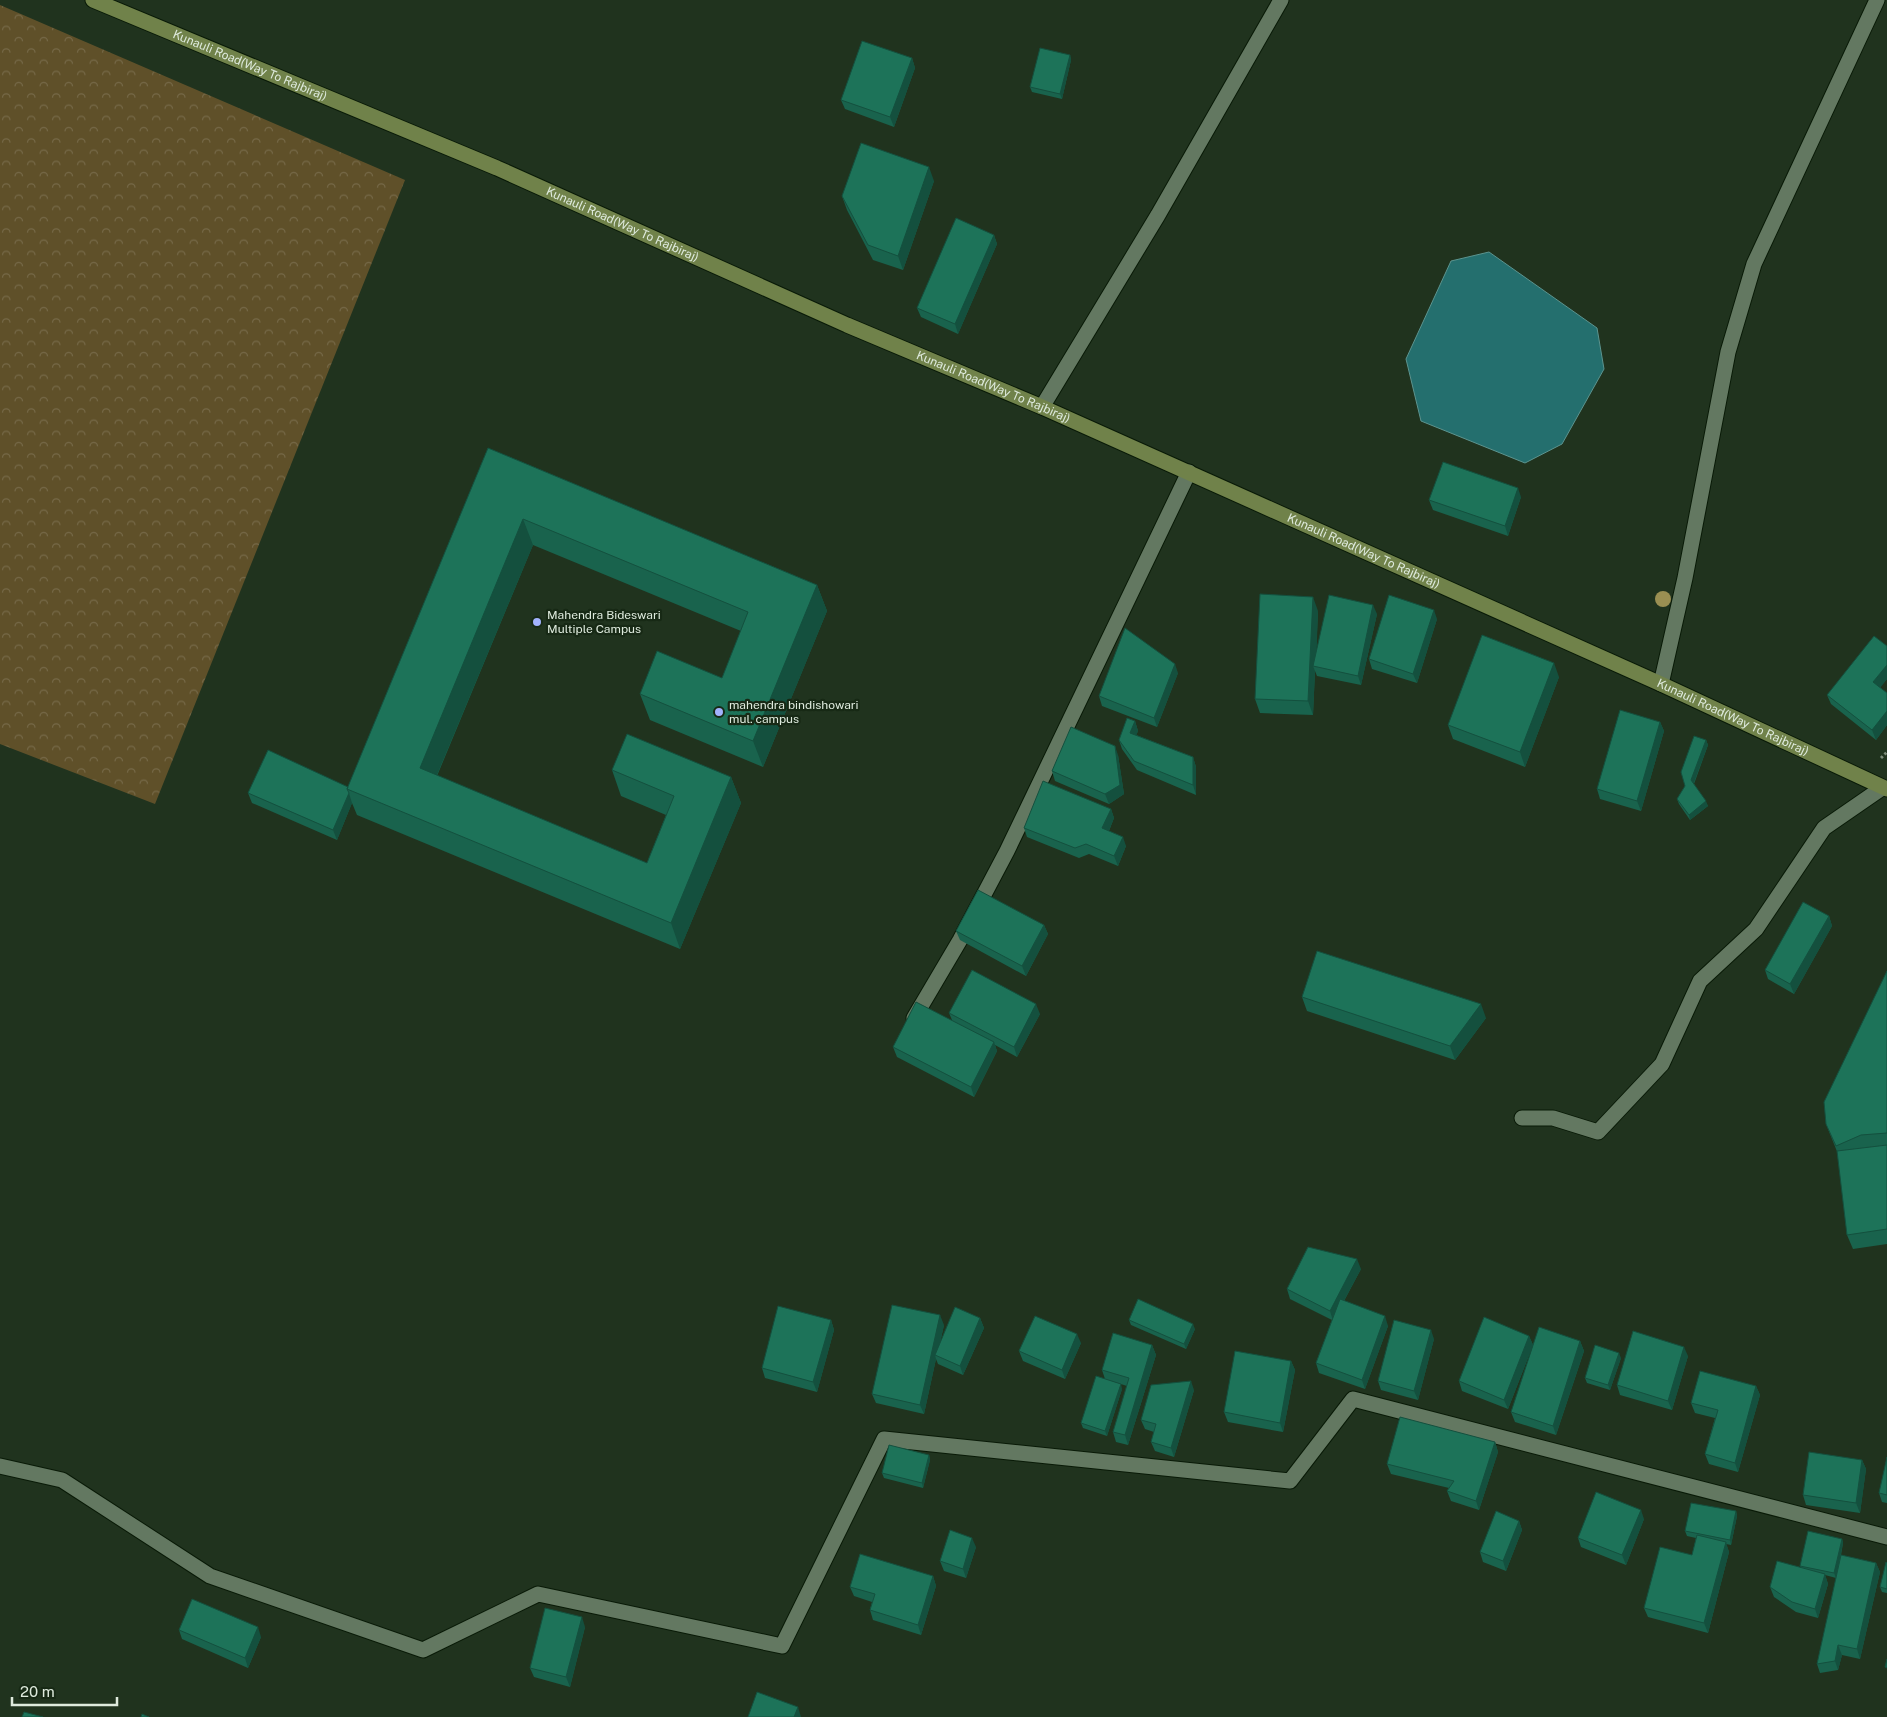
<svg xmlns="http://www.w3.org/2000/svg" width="1887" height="1717" font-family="'Public Sans',sans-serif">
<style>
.park{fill:url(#park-crowns)}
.water{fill:#246f6e;stroke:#5c948f}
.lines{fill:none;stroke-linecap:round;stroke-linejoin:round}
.minor-casing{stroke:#091a07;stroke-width:17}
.secondary-casing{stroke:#091a07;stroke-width:17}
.path{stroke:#7d8c7b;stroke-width:3;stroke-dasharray:2.5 2.5;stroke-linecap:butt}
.minor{stroke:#637861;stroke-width:15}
.secondary{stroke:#70824a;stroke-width:15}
.tree{fill:#9a8f52}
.wall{fill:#19634d}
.shaded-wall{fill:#14503e}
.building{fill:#1d7359;stroke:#14503e}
.poi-dot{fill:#a2b2fd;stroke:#172915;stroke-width:2}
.labels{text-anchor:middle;stroke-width:4.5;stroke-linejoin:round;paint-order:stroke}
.street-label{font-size:12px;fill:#deeadd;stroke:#172915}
.poi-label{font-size:12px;fill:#deeadd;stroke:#172915;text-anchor:start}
</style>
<defs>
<pattern id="park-crowns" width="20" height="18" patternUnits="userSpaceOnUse" patternTransform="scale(1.25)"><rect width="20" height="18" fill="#5f5029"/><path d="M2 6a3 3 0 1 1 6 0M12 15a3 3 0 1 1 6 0" fill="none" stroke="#766948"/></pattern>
</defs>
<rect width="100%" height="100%" fill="#20331e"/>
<path class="park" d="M0,5L405,180L155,804L0,744Z"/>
<path class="water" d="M1489,252L1597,328L1604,369L1562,444L1525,463L1421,421L1406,359L1451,261Z"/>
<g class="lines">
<defs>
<path id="minor" d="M1042,407L1158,215L1281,0
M1661,684L1685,578L1728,352L1754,264L1877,0
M914,1018L960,940L1007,851L1189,472
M1522,1118H1553L1598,1132L1662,1064L1700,981L1756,929L1824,828L1882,788
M0,1466L62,1480L210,1576L423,1650L538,1594L782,1646L884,1439L1290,1481L1353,1399L1887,1537"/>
<g id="secondary">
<path id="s1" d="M93,0L497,168L847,325L1042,407L1661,684L1887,789"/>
</g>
</defs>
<use href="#minor" class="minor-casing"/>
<use href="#secondary" class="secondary-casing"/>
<path class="path" d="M1881,758L1887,752"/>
<use href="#minor" class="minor"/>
<use href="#secondary" class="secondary"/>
</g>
<circle class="tree" cx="1663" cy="599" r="8"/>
<path class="wall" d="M1070,55L1071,60L1062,99L1032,92L1030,87Z
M912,58L915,68L894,127L845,109L841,100Z
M934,181L903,270L873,260L847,210L842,196Z
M994,235L997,244L958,334L921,317L917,308Z
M488,448L817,585L827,611L763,767L650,720L640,694L722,678L741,631L533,545L437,776L647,863L666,815L621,796L612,770L731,777L741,803L680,949L357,815L352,803L337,840L252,803L248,793L348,787Z
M1521,497L1508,536L1433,510L1429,500Z
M1318,611L1316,655L1377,614L1361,685L1317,676L1315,671L1313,715L1260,713L1255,699Z
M1437,619L1417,683L1372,669L1369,659Z
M1887,646V679L1880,687L1887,693V725L1876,740L1831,704L1827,695Z
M1178,673L1157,727L1102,706L1099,696Z
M1559,677L1525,767L1453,739L1448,725Z
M1135,721L1138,731L1136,735L1193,757L1196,767V795L1137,770L1122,749L1119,740Z
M1660,722L1664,731L1641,811L1600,799L1597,789Z
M1706,740L1708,745L1694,784L1708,806L1690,820L1679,804L1677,799L1685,786Z
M1118,755L1124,794L1109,804L1055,781L1052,771Z
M1111,809L1114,818L1109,831L1126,846L1118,866L1089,854L1079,858L1027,837L1024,828Z
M1829,916L1832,926L1794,994L1768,979L1765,970Z
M1044,925L1048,934L1026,976L960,940L956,931Z
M1887,971V1244L1853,1249L1847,1235L1838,1154L1826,1124Z
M1302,997L1486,1018L1455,1060L1307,1011Z
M949,1013L1040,1014L1017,1057L995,1045L997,1051L974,1097L897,1057L893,1047L952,1020Z
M1361,1269L1344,1301L1388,1326L1365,1389L1319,1373L1316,1363L1332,1320L1290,1299L1287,1289Z
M980,1318L984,1328L963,1375L938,1364L936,1359L924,1414L876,1403L872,1394L944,1325L940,1343Z
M831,1320L834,1330L817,1392L765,1378L762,1368Z
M1129,1320L1195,1329L1186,1349L1131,1325Z
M1529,1336L1533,1345L1508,1409L1462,1391L1459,1381Z
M1434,1339L1418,1400L1381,1390L1378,1381Z
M1580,1341L1584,1351L1556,1435L1515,1422L1511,1412Z
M1081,1343L1065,1379L1023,1361L1019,1351Z
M1152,1345L1156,1355L1128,1445L1116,1442L1113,1432L1127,1386L1105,1379L1102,1370Z
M1688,1356L1672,1410L1620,1395L1617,1385Z
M1621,1358L1610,1390L1587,1383L1585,1378Z
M1291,1361L1295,1370L1283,1432L1228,1422L1224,1412Z
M1756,1386L1760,1395L1738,1472L1709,1464L1705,1454L1715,1418L1695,1413L1691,1403Z
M1122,1389L1107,1436L1083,1428L1081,1423Z
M1194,1390L1174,1457L1155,1451L1151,1442L1154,1432L1145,1429L1141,1420Z
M1495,1442L1498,1452L1479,1510L1451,1501L1447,1491L1449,1488L1391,1474L1387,1464Z
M929,1455L930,1460L923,1488L884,1478L882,1473Z
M1887,1457V1503L1882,1502L1879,1493Z
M1862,1460L1866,1469L1860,1513L1806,1505L1803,1495Z
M1736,1511L1737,1516L1731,1545L1726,1544L1729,1552L1708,1633L1648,1617L1644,1608L1692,1555L1696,1538L1687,1536L1685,1531Z
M1644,1519L1626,1565L1581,1547L1578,1538Z
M1519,1521L1522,1530L1506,1571L1483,1562L1480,1552Z
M1842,1539L1843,1543L1841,1555L1876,1563L1880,1572L1860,1659L1842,1655L1838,1670L1820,1673L1817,1664L1836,1578L1825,1575L1828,1584L1818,1618L1796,1612L1774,1597L1770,1587L1801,1568L1800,1566Z
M976,1547L966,1578L944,1571L940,1561Z
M1887,1563V1593L1882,1592L1880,1587Z
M933,1576L936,1586L921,1635L873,1620L870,1610L872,1602L854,1596L850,1587Z
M585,1627L570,1687L534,1677L530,1668Z
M179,1630L261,1637L248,1668L182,1639Z"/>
<path class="shaded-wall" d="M1070,55L1071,60L1062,99L1060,94Z
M912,58L915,68L894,127L890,117Z
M929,167L934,181L903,270L898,256Z
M994,235L997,244L958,334L955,324Z
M1518,488L1521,497L1508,536L1505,526Z
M523,519L533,545L429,794L420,768Z
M817,585L827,611L763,767L753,741Z
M1313,597L1318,611L1316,667L1313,666L1315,671L1313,715L1308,701Z
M1373,605L1377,614L1361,685L1358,676Z
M1434,610L1437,619L1417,683L1413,674Z
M1554,663L1559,677L1525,767L1520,752Z
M1175,664L1178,673L1157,727L1154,718Z
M1887,665V679L1877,692L1873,682Z
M1887,711V725L1876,740L1872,730Z
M1135,721L1138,731L1134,742L1130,733Z
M1660,722L1664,731L1641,811L1637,801Z
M1706,740L1708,745L1693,785L1691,780Z
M1115,746L1118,755L1124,794L1109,804L1105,794Z
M1193,757L1196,767V795L1193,785Z
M731,777L741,803L680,949L671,923Z
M349,793L352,803L337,840L333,830Z
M1706,801L1708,806L1690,820L1689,815Z
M1111,809L1114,818L1106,838L1102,828Z
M1123,837L1126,846L1118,866L1114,856Z
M1829,916L1832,926L1794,994L1790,984Z
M1044,925L1048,934L1026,976L1022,966Z
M1036,1004L1040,1014L1017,1057L1014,1047Z
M1481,1004L1486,1018L1455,1060L1450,1046Z
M994,1042L997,1051L974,1097L971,1087Z
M1357,1259L1361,1269L1333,1321L1330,1311Z
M940,1315L944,1325L937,1356L935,1355L936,1359L924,1414L920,1405Z
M1385,1316L1388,1326L1365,1389L1362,1380Z
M980,1318L984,1328L963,1375L960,1366Z
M831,1320L834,1330L817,1392L813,1382Z
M1193,1324L1195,1329L1186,1349L1184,1344Z
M1431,1330L1434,1339L1418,1400L1414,1391Z
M1077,1334L1081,1343L1065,1379L1062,1370Z
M1529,1336L1533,1345L1508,1409L1504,1400Z
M1580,1341L1584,1351L1556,1435L1553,1426Z
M1152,1345L1156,1355L1128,1445L1125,1435Z
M1684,1347L1688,1356L1672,1410L1668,1401Z
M1619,1353L1621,1358L1610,1390L1608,1385Z
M1291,1361L1295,1370L1283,1432L1280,1423Z
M1191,1381L1194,1390L1174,1457L1171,1448Z
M1121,1384L1122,1389L1107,1436L1105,1431Z
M1756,1386L1760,1395L1738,1472L1735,1463Z
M1495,1442L1498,1452L1479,1510L1476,1501Z
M929,1455L930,1460L923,1488L922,1483Z
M1862,1460L1866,1469L1860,1513L1856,1503Z
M1641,1510L1644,1519L1626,1565L1622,1555Z
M1736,1511L1737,1516L1731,1545L1730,1540Z
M1519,1521L1522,1530L1506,1571L1503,1561Z
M972,1538L976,1547L966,1578L963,1569Z
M1842,1539L1843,1543L1836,1578L1834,1573Z
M1726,1542L1729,1552L1708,1633L1704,1623Z
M1876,1563L1880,1572L1860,1659L1857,1649Z
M1825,1574L1828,1584L1818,1618L1815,1609Z
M933,1576L936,1586L921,1635L918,1625Z
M582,1617L585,1627L570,1687L566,1677Z
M258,1627L261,1637L248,1668L245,1658Z
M1838,1645L1842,1655L1838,1670L1835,1661Z
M798,1707L801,1717H794Z"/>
<path class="building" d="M862,41L912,58L890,117L841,100Z
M1040,48L1070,55L1060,94L1030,87Z
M861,143L929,167L898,256L868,245L842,196Z
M956,218L994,235L955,324L917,308Z
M488,448L817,585L753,741L640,694L657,651L722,678L748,612L523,519L420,768L647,863L674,796L612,770L627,734L731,777L671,923L347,789Z
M1443,462L1518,488L1505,526L1429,500Z
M1260,594L1313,597L1308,701L1255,699Z
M1329,595L1373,605L1358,676L1313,666Z
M1389,595L1434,610L1413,674L1369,659Z
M1125,628L1175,664L1154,718L1099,696Z
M1482,635L1554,663L1520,752L1448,725Z
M1874,636L1887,646V665L1873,682L1887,693V711L1872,730L1827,695Z
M1620,710L1660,722L1637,801L1597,789Z
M1127,718L1135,721L1130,733L1193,757V785L1134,761L1119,740Z
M1071,727L1115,746L1120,785L1105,794L1052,771Z
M1694,736L1706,740L1691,780L1706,801L1689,815L1677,799L1685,786L1681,772Z
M268,750L348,787L347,789L349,793L333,830L248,793Z
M1043,781L1111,809L1102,828L1123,837L1114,856L1086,844L1075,848L1024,828Z
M978,890L1044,925L1022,966L956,931Z
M1803,902L1829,916L1790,984L1765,970Z
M1317,951L1481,1004L1450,1046L1302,997Z
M972,970L1036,1004L1014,1047L949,1013Z
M1887,971V1133L1861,1135L1836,1146L1826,1124L1824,1102Z
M916,1002L994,1042L971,1087L893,1047Z
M1887,1145V1229L1847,1235L1837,1151Z
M1308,1247L1357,1259L1330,1311L1287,1289Z
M1138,1299L1193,1324L1184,1344L1129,1320Z
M1340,1299L1385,1316L1362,1380L1316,1363Z
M892,1305L940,1315L920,1405L872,1394Z
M778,1306L831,1320L813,1382L762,1368Z
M955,1307L980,1318L960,1366L935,1355Z
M1035,1316L1077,1334L1062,1370L1019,1351Z
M1484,1317L1529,1336L1504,1400L1459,1381Z
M1394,1320L1431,1330L1414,1391L1378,1381Z
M1539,1327L1580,1341L1553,1426L1511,1412Z
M1633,1331L1684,1347L1668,1401L1617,1385Z
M1113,1333L1152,1345L1125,1435L1113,1432L1129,1378L1102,1370Z
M1595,1345L1619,1353L1608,1385L1585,1378Z
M1235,1351L1291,1361L1280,1423L1224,1412Z
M1700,1371L1756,1386L1735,1463L1705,1454L1718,1410L1691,1403Z
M1096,1376L1121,1384L1105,1431L1081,1423Z
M1191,1381L1171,1448L1151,1442L1156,1424L1141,1420L1151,1385Z
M1400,1417L1495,1442L1476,1501L1447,1491L1454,1481L1387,1464Z
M889,1445L929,1455L922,1483L882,1473Z
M1809,1452L1862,1460L1856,1503L1803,1495Z
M1887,1457V1495L1879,1493Z
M1596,1492L1641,1510L1622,1555L1578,1538Z
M1691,1503L1736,1511L1730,1540L1685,1531Z
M1496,1511L1519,1521L1503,1561L1480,1552Z
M950,1530L972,1538L963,1569L940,1561Z
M1808,1531L1842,1539L1834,1573L1800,1566Z
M1697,1535L1726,1542L1704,1623L1644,1608L1660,1547L1692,1555Z
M860,1554L933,1576L918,1625L870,1610L875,1594L850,1587Z
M1841,1555L1876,1563L1857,1649L1838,1645L1835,1661L1817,1664Z
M1777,1561L1825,1574L1815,1609L1792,1602L1770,1587Z
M1886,1562L1887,1563V1589L1880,1587Z
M192,1599L258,1627L245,1658L179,1630Z
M545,1608L582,1617L566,1677L530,1668Z
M1887,1659V1668L1885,1667Z
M757,1692L798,1707L794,1717H748Z
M24,1712L43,1717H22Z
M142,1714L149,1717H141Z"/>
<g class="poi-dot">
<circle cx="537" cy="622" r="5"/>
<circle cx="719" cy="712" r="5"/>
</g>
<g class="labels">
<g class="street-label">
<text dy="4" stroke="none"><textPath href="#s1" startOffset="170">Kunauli Road(Way To Rajbiraj)</textPath></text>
<text dy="4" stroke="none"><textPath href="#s1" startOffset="575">Kunauli Road(Way To Rajbiraj)</textPath></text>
<text dy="4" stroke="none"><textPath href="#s1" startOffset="980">Kunauli Road(Way To Rajbiraj)</textPath></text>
<text dy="4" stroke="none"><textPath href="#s1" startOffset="1385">Kunauli Road(Way To Rajbiraj)</textPath></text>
<text dy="4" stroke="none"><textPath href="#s1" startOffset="1790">Kunauli Road(Way To Rajbiraj)</textPath></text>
</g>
<g class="poi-label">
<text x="547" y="619">Mahendra Bideswari<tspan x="547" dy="14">Multiple Campus</tspan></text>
<text x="729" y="709">mahendra bindishowari<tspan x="729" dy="14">mul. campus</tspan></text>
</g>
</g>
<path d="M12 1697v8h105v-8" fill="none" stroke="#deeadd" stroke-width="2.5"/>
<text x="20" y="1697" font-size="15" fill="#deeadd" stroke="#172915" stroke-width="4" paint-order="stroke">20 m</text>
</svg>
